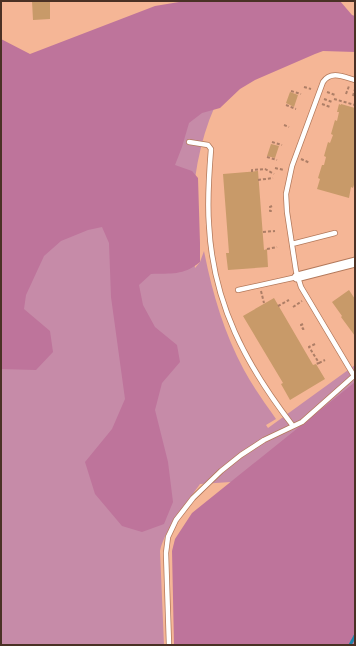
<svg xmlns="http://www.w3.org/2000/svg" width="356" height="646" font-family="Overpass,sans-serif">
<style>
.green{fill:#c68ba8}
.forest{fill:#be749b}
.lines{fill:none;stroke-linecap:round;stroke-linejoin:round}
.stream{stroke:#1e85aa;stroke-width:3}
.building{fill:#c89a69}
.service-casing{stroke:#b3795b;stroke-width:6}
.minor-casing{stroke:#b3795b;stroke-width:11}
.path{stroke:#ad7e66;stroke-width:2;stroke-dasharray:3 2;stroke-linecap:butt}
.service{stroke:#fff;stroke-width:4.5}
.minor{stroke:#fff;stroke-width:9}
</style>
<rect width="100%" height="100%" fill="#f5b696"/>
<path class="green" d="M237,62C229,77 221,91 215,106C193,155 188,216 195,268L200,262L204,251C212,292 224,333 244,370C253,387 265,403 276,419L266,425L268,428L355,365V398L246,481L200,484C188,501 163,532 160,551L164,645H1V63Z"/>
<path class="forest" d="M185,1H340L352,15L355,16V52L323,51L315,54L255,80L240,89L220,108L202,113L189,123L182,147L175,165L192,171L198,178L200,243V262C183,276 171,273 151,274L139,285L143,305L155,327L177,345L180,362L162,383L155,410L168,462L173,502L164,524L142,532L122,526L95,494L85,462L112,429L125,399L111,297L109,243L102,227L88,230L61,241L44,256L26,295L24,309L50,331L53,352L36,370L1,369V39L30,54L155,6Z
M355,382V645H174L172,551L175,539L192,513Z"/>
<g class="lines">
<path class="stream" d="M350,645L355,636"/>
</g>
<path class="building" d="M32,1H50V19L33,20Z
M290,92L298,95L294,107L286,103Z
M339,104L341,105V104L355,108V182L353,188L351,187L349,198L317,189L320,179L318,178L322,165H324L326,157L324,156L328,142L330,143L333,135L331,134L335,120L337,121L339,112H337Z
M271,144L279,146L275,158L267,156Z
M258,171L264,250L267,249L268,267L228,270L226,253H229L223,174Z
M349,290L355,299V336L341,317L342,316L332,302Z
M274,298L313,365L316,364L325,379L290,400L281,384L283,383L243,316Z"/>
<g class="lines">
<defs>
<path id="service" d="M189,142L208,145L211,149C209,174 207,200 209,225C213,304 246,365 293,426
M292,244L335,233
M238,290L297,277
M354,376L301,287L296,271L287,212L286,194L292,166L323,82C331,70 344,77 355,80
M169,645L166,553L168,537L176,520L193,498L221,471L241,455L264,440L302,422L355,375"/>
<path id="minor" d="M297,277L355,262"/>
</defs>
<use href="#service" class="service-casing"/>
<use href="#minor" class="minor-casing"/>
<path class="path" d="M304,87L311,89
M291,91L301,94
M327,92L335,95
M346,94L349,86
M353,96L355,89
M324,99L332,102
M334,99L355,105
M322,104L330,107
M286,105L296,109
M284,125L289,127
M272,142L282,145
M267,157L277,160
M301,159L310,163
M275,168L284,170
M252,172V170L265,169L274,174
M258,180L273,178
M272,206L270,207V211H272
M263,232L275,231
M267,249L277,247
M261,291L264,303
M278,306L289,300
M293,307L302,301
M303,324L301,325L303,329L306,328
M315,344L309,347L319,363L316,364
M319,363L325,360"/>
<use href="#service" class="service"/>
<use href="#minor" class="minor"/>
</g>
<rect width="356" height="646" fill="none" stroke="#4a3125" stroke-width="4"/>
</svg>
